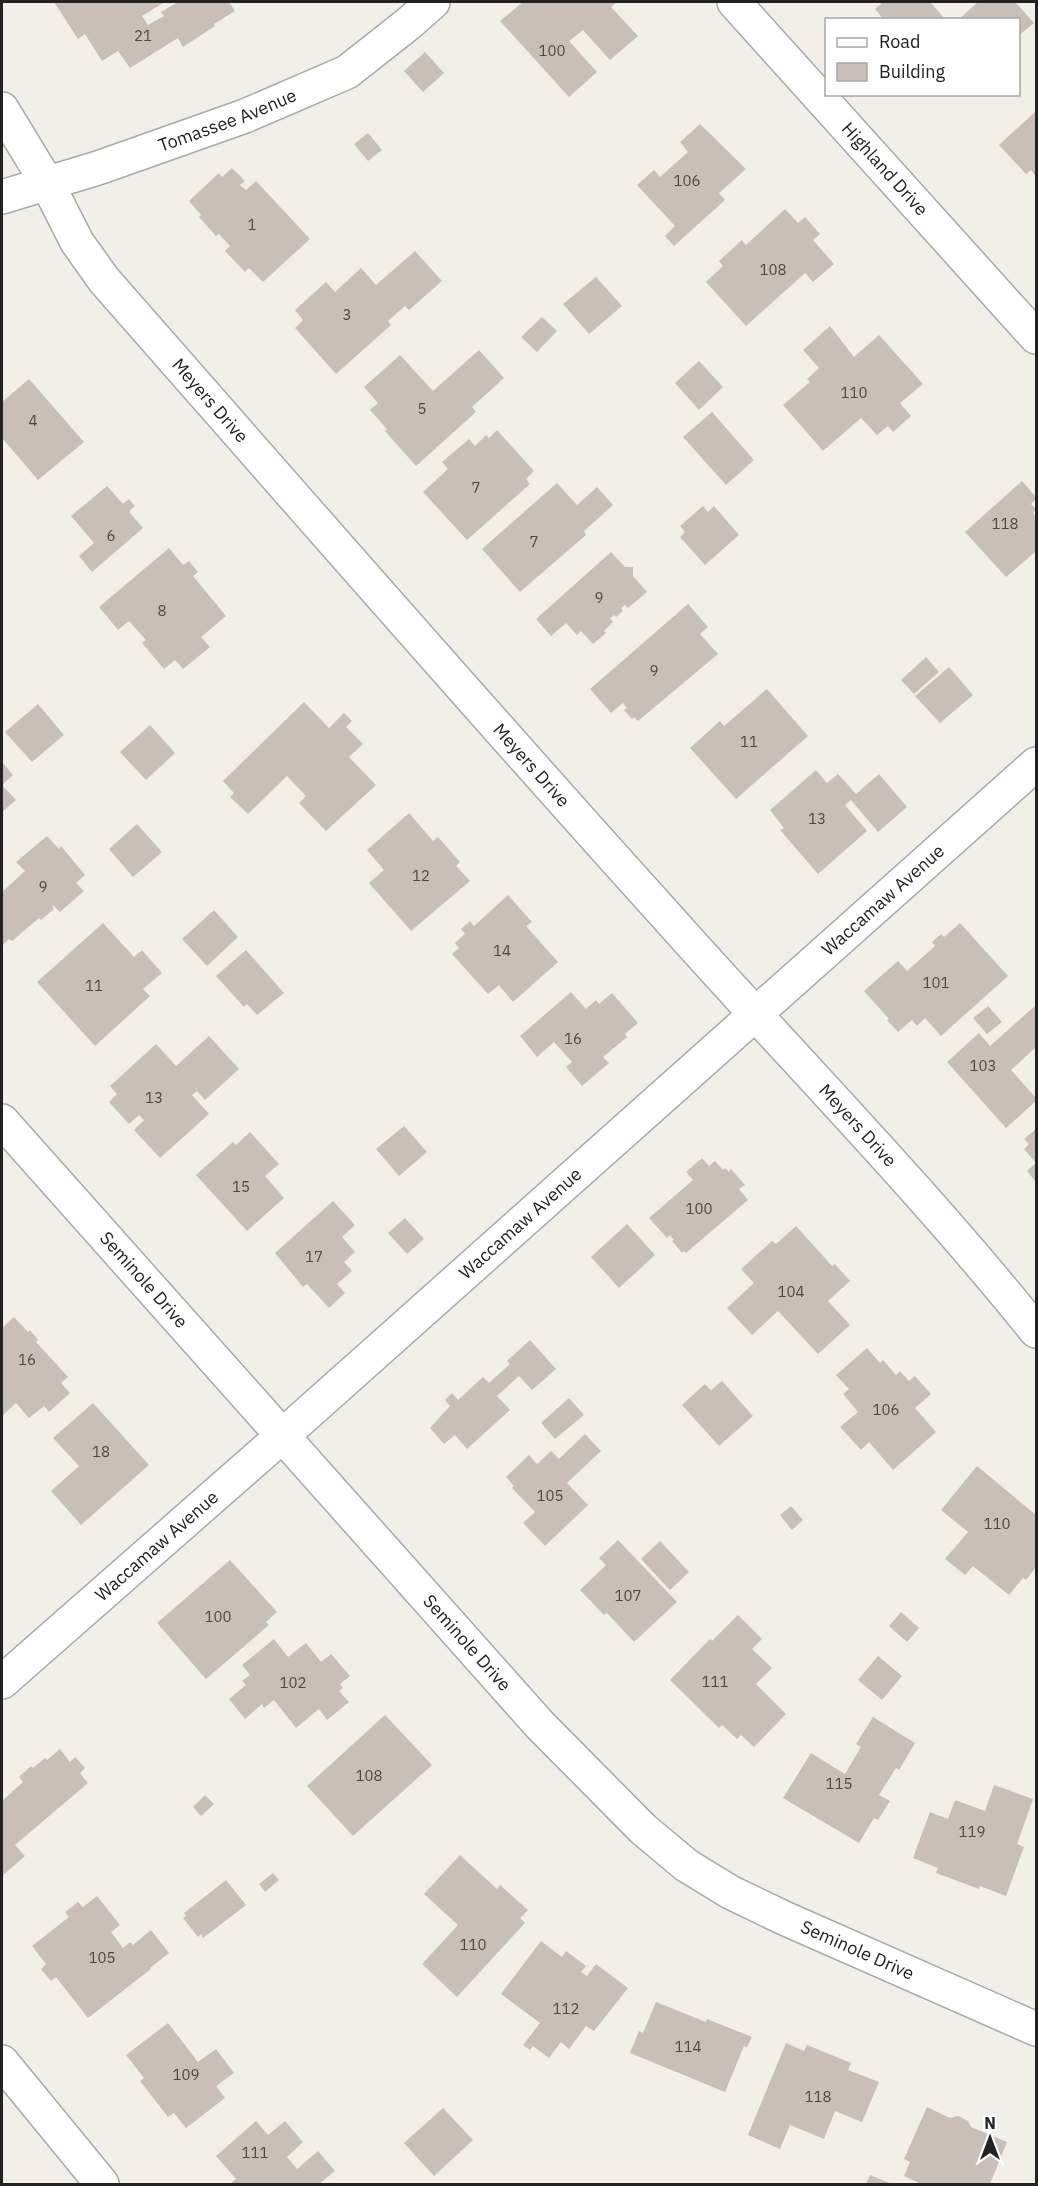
<svg xmlns="http://www.w3.org/2000/svg" width="1038" height="2186" font-family="'IBM Plex Sans',sans-serif">
<style>
.building{fill:#c7bfb8}
.lines{fill:none;stroke-linecap:round;stroke-linejoin:round}
.minor-casing{stroke:#a9a9a9;stroke-width:36}
.minor{stroke:#fff;stroke-width:33}
.labels{text-anchor:middle;stroke-width:6;stroke-linejoin:round;paint-order:stroke}
.number-label{font-size:15px;fill:#4b4948}
.street-label{font-size:18px;fill:#222;stroke:#fff}
</style>
<rect width="100%" height="100%" fill="#f2efe9"/>
<path class="building" d="M54,2H165L142,16L148,25L164,16L161,12L178,2H229L235,11L214,24L215,26L183,47L178,38L130,68L118,51L102,61L85,34L78,39Z
M523,2H617L611,7L638,36L610,60L583,30L569,41L597,72L569,97L500,21Z
M883,2H930L946,20H884L875,9Z
M978,2H1015L1034,23L1018,36V20H958Z
M425,52L444,73L423,92L404,71Z
M1036,111V177L1031,170L1026,174L999,145Z
M700,124L746,169L719,193L725,200L674,246L665,236L675,226L637,185L654,170L660,177L688,152L680,142Z
M368,133L382,150L368,161L354,144Z
M232,168L245,181L240,185L246,190L256,181L310,239L263,282L249,268L245,272L225,251L230,246L219,234L216,236L199,217L201,215L189,201L219,173L222,177Z
M785,209L798,223L805,217L820,234L813,240L834,264L813,282L805,273L746,326L706,282L723,266L719,261L742,240L746,245Z
M415,251L442,281L409,310L405,306L388,321L391,325L336,374L295,328L303,320L295,310L326,282L335,292L361,268L376,285Z
M596,277L622,306L589,334L563,304Z
M542,317L557,331L537,352L521,337Z
M830,326L854,357L879,335L923,384L900,403L911,416L893,432L888,426L877,435L861,418L823,451L783,405L810,382L807,379L819,368L803,350Z
M479,350L504,378L472,407L476,412L416,466L385,431L387,429L370,410L378,403L364,387L400,355L433,391Z
M699,361L723,387L699,410L675,383Z
M29,379L84,442L38,480L2,438V402Z
M712,412L754,460L726,485L683,437Z
M497,430L534,471L526,479L530,484L467,540L423,492L448,469L442,462L469,439L475,446L486,435L489,438Z
M1022,481L1036,497V499L1031,504L1036,509L1033,513L1036,517V554L1035,552L1006,577L965,532Z
M557,483L577,505L597,487L613,505L584,531L586,535L520,592L482,549Z
M107,486L122,503H124L129,499L135,506L130,510V513L143,528L92,572L79,556L94,543L71,516Z
M703,506L708,512L714,506L739,535L705,565L680,537L685,532L680,526Z
M169,548L183,565L189,561L198,572L193,576L226,616L201,637L210,647L183,669L175,660L164,669L142,643L146,640L129,621L118,630L99,607Z
M611,552L625,567H633V576L647,592L628,608L625,605L621,608L623,611L616,617L614,615L610,618L613,622L604,631L606,633L593,644L581,631L577,635L566,623L551,636L536,619Z
M688,604L708,627L700,634L718,654L638,721L634,717L632,719L624,710L627,708L623,703L611,713L590,689Z
M926,657L939,672L914,694L901,680Z
M949,667L973,695L940,723L915,696Z
M767,689L808,736L736,799L690,748L720,721L724,726Z
M304,702L329,728L344,713L352,721L346,727L363,744L349,757L376,785L326,831L299,803L306,796L287,776L248,814L230,797L234,793L223,781Z
M38,704L64,735L32,762L5,732Z
M150,725L175,753L146,780L120,752Z
M2,762L13,775L2,785L16,800L2,812L4,815L2,817Z
M816,770L827,783L838,774L856,794L879,774L907,807L878,832L851,800L845,805L867,831L818,874L780,830L784,828L770,810Z
M409,813L433,841L438,837L460,862L456,866L470,881L411,931L369,883L384,870L367,850Z
M137,824L162,852L133,877L109,849Z
M47,836L59,849L61,846L85,875L76,883L84,891L60,912L53,905L52,906L54,909L41,920L39,918L12,941L9,939L2,946V892L25,871L16,862Z
M508,895L532,922L526,926L558,962L513,1002L499,985L488,994L452,954L459,948L455,943L465,934L461,929L470,921L474,926Z
M214,910L238,937L207,966L182,939Z
M103,923L134,957L142,950L162,973L143,989L150,996L95,1046L37,982Z
M960,923L1008,976L941,1036L925,1018L917,1026L912,1020L898,1032L887,1020L889,1019L864,991L898,961L907,971L935,946L932,942L941,934L944,937Z
M246,950L284,993L257,1015L247,1004L244,1007L216,976Z
M571,992L586,1009L596,1000L599,1004L612,993L638,1023L625,1034L627,1037L603,1057L609,1063L582,1086L566,1067L572,1062L554,1042L537,1057L520,1036Z
M1036,1005V1047L1011,1070L1036,1098V1101L1006,1128L947,1062L979,1033L990,1046Z
M988,1006L1002,1022L987,1034L973,1018Z
M209,1036L239,1069L205,1100L197,1091L192,1095L209,1114L160,1158L134,1130L144,1120L139,1115L129,1124L109,1102L117,1094L110,1086L156,1044L176,1066Z
M404,1126L427,1152L399,1176L376,1149Z
M1036,1129V1182L1027,1171L1036,1163L1024,1149L1029,1144L1024,1139Z
M250,1132L279,1164L265,1176L284,1198L247,1231L196,1175L233,1142L236,1145Z
M702,1158L709,1166L715,1161L723,1170L725,1168L729,1172L731,1169L745,1185L739,1189L748,1200L686,1253L684,1251L682,1253L672,1241L674,1240L670,1235L667,1238L649,1218L693,1180L686,1172Z
M333,1201L355,1225L342,1237L355,1252L344,1262L352,1271L337,1284L345,1293L329,1308L307,1284L303,1287L275,1253Z
M405,1218L424,1239L407,1254L388,1233Z
M627,1224L655,1255L619,1288L591,1257Z
M796,1226L832,1266L835,1264L850,1281L828,1301L850,1325L818,1354L778,1311L752,1335L727,1308L754,1283L741,1269L772,1241L776,1244Z
M14,1317L28,1332L30,1330L38,1340L36,1342L68,1377L61,1383L70,1393L49,1412L44,1406L29,1418L16,1403L2,1416V1328Z
M530,1340L556,1369L532,1390L519,1376L497,1396L510,1410L467,1449L455,1435L444,1444L430,1428L450,1406L445,1400L452,1393L458,1400L483,1377L489,1383L510,1364L507,1361Z
M867,1348L880,1363L883,1360L896,1375L900,1371L909,1381L915,1376L931,1394L915,1408L936,1432L893,1470L869,1442L861,1450L840,1427L858,1412L843,1394L849,1389L836,1375Z
M722,1381L753,1416L719,1446L682,1405L705,1384L711,1390Z
M569,1398L584,1415L555,1439L541,1423Z
M93,1403L149,1465L81,1525L51,1491L79,1466L53,1438Z
M585,1434L601,1451L567,1483L588,1505L545,1546L523,1523L535,1512L512,1488L514,1486L506,1477L529,1455L537,1464L551,1451L559,1459Z
M977,1466L1036,1515V1567L1026,1580L1023,1578L1009,1595L973,1566L965,1575L945,1559L968,1532L941,1510Z
M791,1506L803,1520L792,1530L780,1515Z
M618,1540L677,1602L634,1642L607,1613L604,1615L580,1590L606,1565L599,1558Z
M660,1541L689,1572L670,1590L641,1559Z
M230,1560L277,1612L266,1622L269,1625L206,1679L157,1623Z
M901,1612L919,1628L907,1642L889,1626Z
M738,1615L762,1639L752,1649L772,1668L756,1684L786,1714L754,1747L741,1735L737,1739L722,1725L719,1728L670,1680L710,1639L712,1641Z
M274,1639L288,1657L306,1643L321,1662L331,1654L350,1676L340,1684L343,1688L339,1691L349,1702L327,1720L319,1709L296,1728L274,1700L264,1708L262,1704L245,1719L229,1699L246,1685L242,1681L250,1675L242,1665Z
M878,1656L902,1676L882,1700L858,1680Z
M385,1715L432,1765L353,1836L307,1786Z
M873,1717L915,1743L899,1770L896,1768L879,1795L890,1801L878,1820L874,1818L859,1843L783,1798L811,1753L845,1774L861,1747L856,1744Z
M60,1749L70,1762L75,1757L85,1768L80,1773L88,1783L15,1845L25,1856L2,1876V1801L23,1782L19,1777L31,1766L33,1768L45,1758L47,1760Z
M994,1785L1033,1799L1017,1844L1024,1847L1006,1896L980,1886L979,1889L936,1873L938,1868L913,1858L930,1812L948,1819L955,1800L985,1811Z
M205,1795L214,1804L201,1816L193,1807Z
M460,1855L497,1889L500,1885L528,1910L520,1918L525,1923L457,1997L422,1964L458,1925L424,1894Z
M273,1873L279,1880L265,1892L259,1884Z
M226,1880L246,1905L203,1938L201,1934L198,1937L183,1918L186,1916L184,1913Z
M97,1896L120,1925L111,1932L123,1948L130,1942L133,1945L151,1930L169,1953L150,1968L151,1969L88,2018L56,1977L51,1981L41,1969L46,1964L32,1946L69,1917L65,1912L78,1902L83,1907Z
M541,1941L562,1957L566,1951L586,1966L581,1972L587,1976L596,1964L628,1988L594,2031L586,2026L569,2049L561,2042L549,2058L533,2046L530,2050L523,2045L540,2023L501,1994Z
M656,2002L706,2022L707,2019L752,2037L747,2047L744,2046L725,2092L630,2053L639,2031L643,2033Z
M168,2023L198,2062L216,2049L234,2073L216,2086L225,2098L186,2128L174,2113L168,2117L140,2081L144,2078L126,2055Z
M786,2043L804,2051L807,2045L851,2063L848,2070L879,2082L862,2122L835,2111L824,2139L790,2125L780,2149L748,2135Z
M927,2107L950,2118L958,2116L968,2121L971,2127L1007,2142L990,2184H921L904,2176L910,2162L904,2159Z
M443,2108L473,2140L434,2176L404,2143Z
M256,2121L268,2135L285,2121L303,2142L287,2157L297,2169L318,2151L335,2171L319,2184H233L231,2183L236,2179L216,2156Z
M870,2175L892,2184H866Z"/>
<g class="lines">
<defs>
<g id="minor">
<path id="s1" d="M734,2L1036,337"/>
<path id="s2" d="M2,109L47,183L77,242L104,280C292,494 479,709 670,920C792,1057 921,1188 1036,1331"/>
<path id="s3" d="M2,197L98,168L245,116L347,72L408,24L433,2"/>
<path id="s4" d="M2,1121L540,1725L643,1829L686,1865L730,1892L784,1918L1036,2029"/>
<path id="s5" d="M2,1682L281,1437L1036,764"/>
<path d="M2,2062L102,2184"/>
</g>
</defs>
<use href="#minor" class="minor-casing"/>
<use href="#minor" class="minor"/>
</g>
<g class="labels">
<g class="number-label">
<text x="143" y="41">21</text>
<text x="552" y="56">100</text>
<text x="687" y="186">106</text>
<text x="252" y="230">1</text>
<text x="773" y="275">108</text>
<text x="347" y="320">3</text>
<text x="854" y="398">110</text>
<text x="422" y="414">5</text>
<text x="33" y="426">4</text>
<text x="476" y="493">7</text>
<text x="1005" y="529">118</text>
<text x="111" y="541">6</text>
<text x="534" y="547">7</text>
<text x="599" y="603">9</text>
<text x="162" y="616">8</text>
<text x="654" y="676">9</text>
<text x="749" y="747">11</text>
<text x="817" y="824">13</text>
<text x="421" y="881">12</text>
<text x="43" y="892">9</text>
<text x="502" y="956">14</text>
<text x="936" y="988">101</text>
<text x="94" y="991">11</text>
<text x="573" y="1044">16</text>
<text x="983" y="1071">103</text>
<text x="154" y="1103">13</text>
<text x="241" y="1192">15</text>
<text x="699" y="1214">100</text>
<text x="314" y="1262">17</text>
<text x="791" y="1297">104</text>
<text x="27" y="1365">16</text>
<text x="886" y="1415">106</text>
<text x="101" y="1457">18</text>
<text x="550" y="1501">105</text>
<text x="997" y="1529">110</text>
<text x="628" y="1601">107</text>
<text x="218" y="1622">100</text>
<text x="715" y="1687">111</text>
<text x="293" y="1688">102</text>
<text x="369" y="1781">108</text>
<text x="839" y="1789">115</text>
<text x="972" y="1837">119</text>
<text x="473" y="1950">110</text>
<text x="102" y="1963">105</text>
<text x="566" y="2014">112</text>
<text x="688" y="2052">114</text>
<text x="186" y="2080">109</text>
<text x="818" y="2102">118</text>
<text x="255" y="2158">111</text>
</g>
<g class="street-label">
<text dy="6" stroke="none"><textPath href="#s3" startOffset="238">Tomassee Avenue</textPath></text>
<text dy="6" stroke="none"><textPath href="#s1" startOffset="225">Highland Drive</textPath></text>
<text dy="6" stroke="none"><textPath href="#s2" startOffset="360">Meyers Drive</textPath></text>
<text dy="6" stroke="none"><textPath href="#s2" startOffset="846">Meyers Drive</textPath></text>
<text dy="6" stroke="none"><textPath href="#s5" startOffset="1178">Waccamaw Avenue</textPath></text>
<text dy="6" stroke="none"><textPath href="#s2" startOffset="1332">Meyers Drive</textPath></text>
<text dy="6" stroke="none"><textPath href="#s5" startOffset="692">Waccamaw Avenue</textPath></text>
<text dy="6" stroke="none"><textPath href="#s4" startOffset="213">Seminole Drive</textPath></text>
<text dy="6" stroke="none"><textPath href="#s5" startOffset="206">Waccamaw Avenue</textPath></text>
<text dy="6" stroke="none"><textPath href="#s4" startOffset="699">Seminole Drive</textPath></text>
<text dy="6" stroke="none"><textPath href="#s4" startOffset="1203">Seminole Drive</textPath></text>
</g>
</g>
<rect width="1038" height="2186" fill="none" stroke="#222222" stroke-width="6"/>
<rect x="825" y="18" width="195" height="78" fill="#ffffff" stroke="#a7a7a7" stroke-width="1.5"/>
<rect x="837" y="38" width="30" height="9" fill="#ffffff" stroke="#a7a7a7" stroke-width="1.5"/>
<text x="879" y="48" font-size="18" fill="#222222">Road</text>
<rect x="837" y="63" width="30" height="18" fill="#c7bfb8" stroke="#a7a7a7" stroke-width="1.5"/>
<text x="879" y="78" font-size="18" fill="#222222">Building</text>
<g transform="translate(990 2138)" stroke="#ffffff" stroke-width="4.5" paint-order="stroke">
<path d="M0-4.5L10 22L0 15L-10 22Z" fill="#222222"/>
<text y="-9" font-size="16" font-weight="bold" text-anchor="middle" fill="#222222">N</text>
</g>
</svg>
